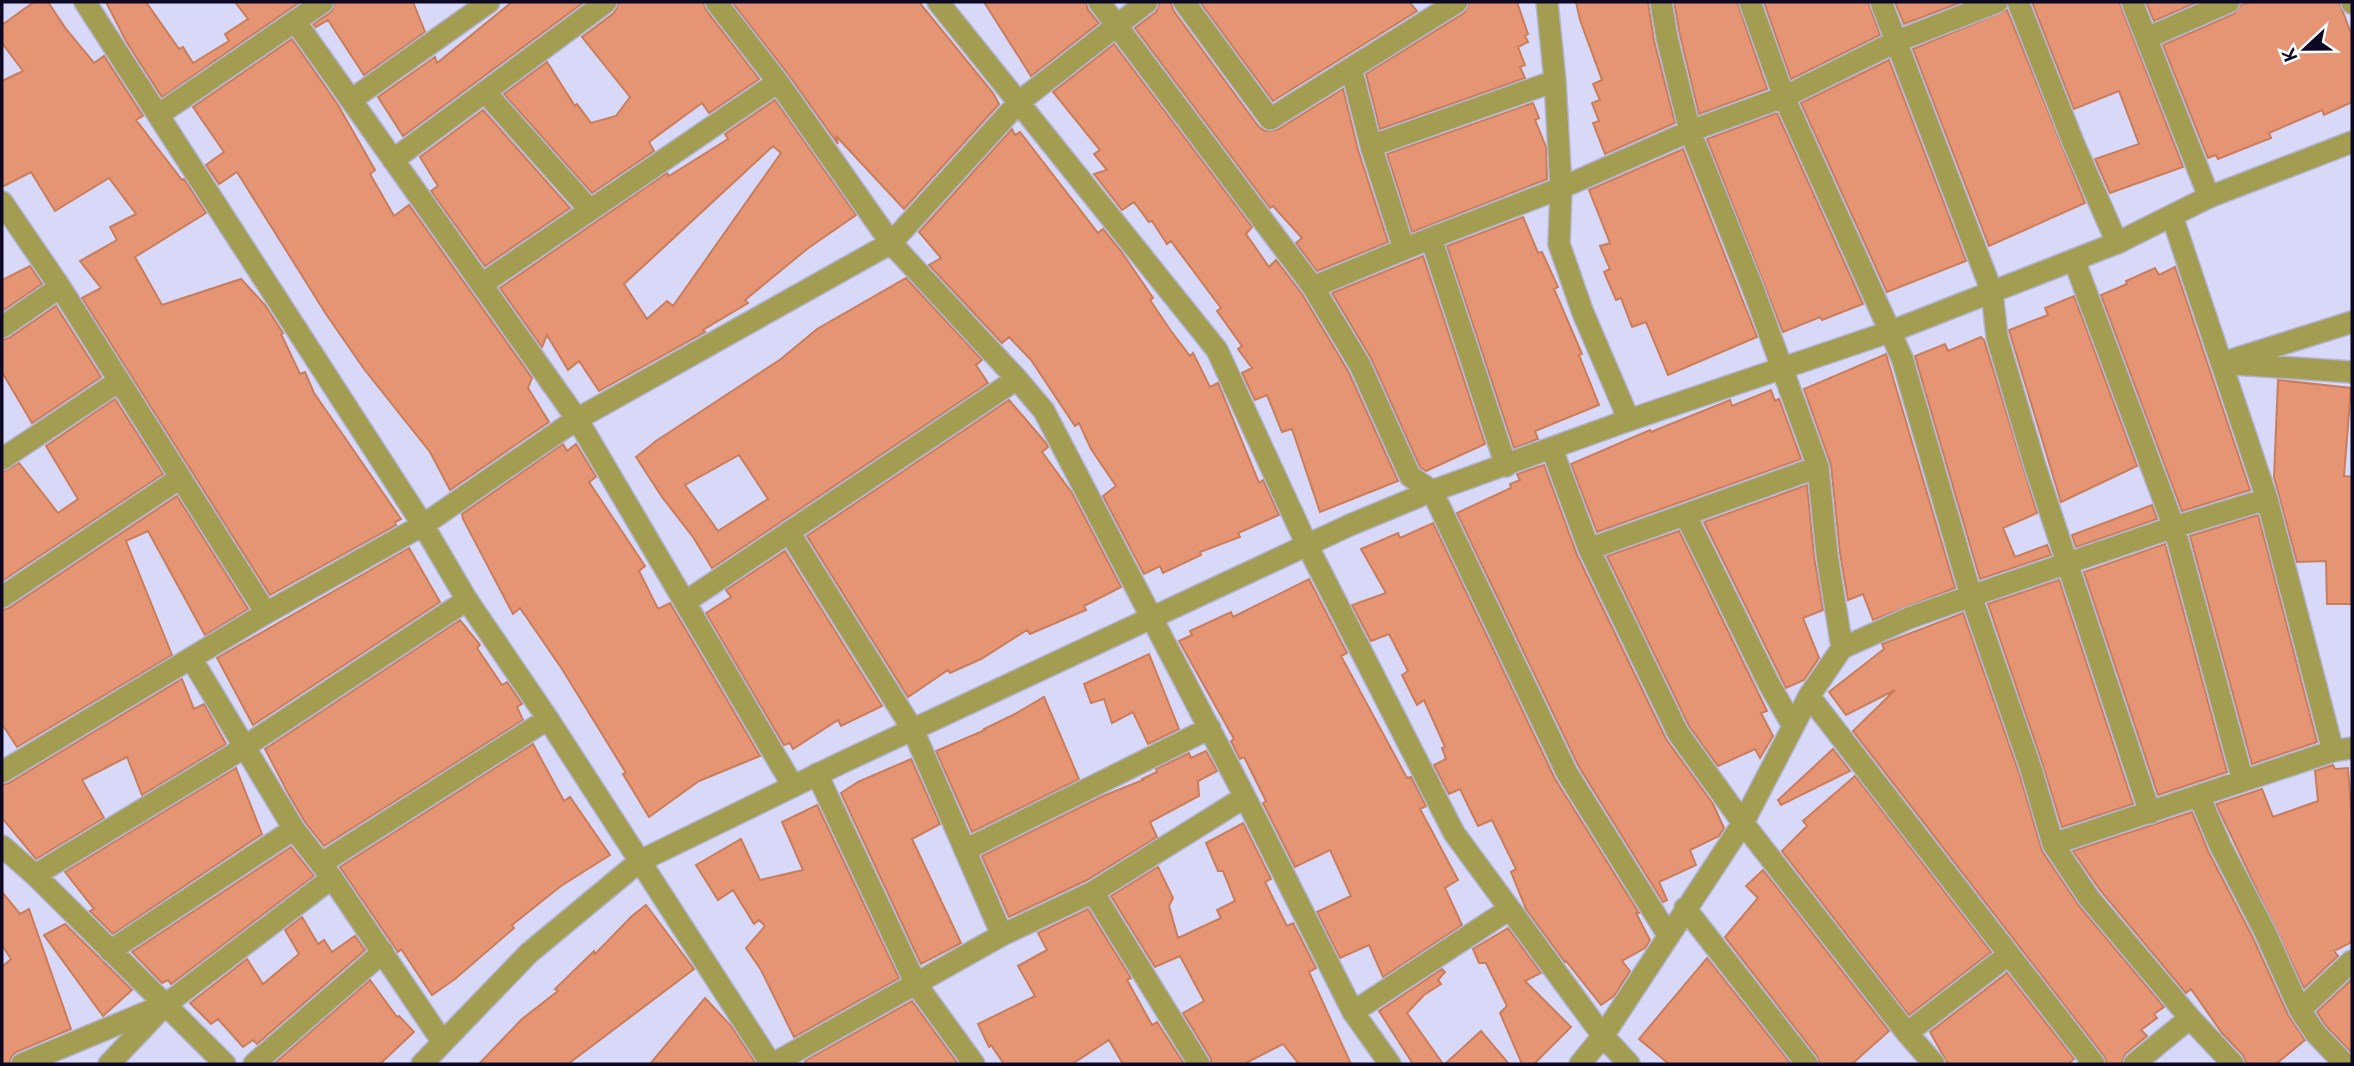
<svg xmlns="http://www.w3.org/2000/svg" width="2354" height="1066" font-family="Ubuntu,sans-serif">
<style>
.building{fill:#e59573;stroke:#ca7d5b;stroke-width:2;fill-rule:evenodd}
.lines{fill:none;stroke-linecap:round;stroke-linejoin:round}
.minor-casing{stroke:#b3b4d3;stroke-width:24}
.tertiary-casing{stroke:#b3b4d3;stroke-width:24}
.minor{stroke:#a39d52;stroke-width:21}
.tertiary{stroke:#a39d52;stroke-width:21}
</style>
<rect width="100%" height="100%" fill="#d8d9f9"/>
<path class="building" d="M34,2H48L66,29L94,63L104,56L143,116L136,120L182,180L184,179L206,213L135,257L162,305L241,279L265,305L283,333L281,334L300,374L305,372L314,393L401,519L395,522L396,525L270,595L82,298L101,288L80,261L117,240L110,227L136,214L109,178L55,211L31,172L2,187V81L23,71L2,43V25Z
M106,2H146L179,49L183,47L193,63L229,41L225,34L248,19L235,2H300L162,97L126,41Z
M336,2H413L425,32L364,75L328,20L316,27L313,24L331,12Z
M512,2H584L403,136L378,97L435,57L437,63Z
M619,2H703L706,10L759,79L709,113L702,103L649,142L654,151L592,193L504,94L547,62L575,106L577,104L591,123L616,116L630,97L582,37L614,13Z
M732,2H919L993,93L999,104L904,209L836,136L838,144L788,74Z
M984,2H1086L1088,10L1099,23L1031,76Z
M1160,2H1171L1173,10L1259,127L1265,131L1277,130L1343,89L1358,150L1388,242L1317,271L1296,243L1302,238L1273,206L1270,208L1135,28L1156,12Z
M1200,2H1409L1417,11L1273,101Z
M1470,2H1517L1528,34L1525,36L1528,42L1518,47L1525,65L1520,67L1525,78L1380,129L1366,74L1464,13Z
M1576,2H1648L1654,41L1675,123L1605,154L1593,123L1599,121L1592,103L1600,100L1593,84L1602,80L1580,20Z
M1674,2H1737L1767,89L1699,114L1680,35Z
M1764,2H1868L1880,35L1791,79Z
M1895,2H1962L1904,24Z
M2032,2H2119L2183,167L2110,193L2095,159L2139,144L2119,91L2074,109Z
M2146,2H2194L2195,3L2154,21Z
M2250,2H2339L2352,36V102L2324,115L2322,110L2269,133L2271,138L2218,159L2216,155L2208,158L2163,45L2234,14L2241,5Z
M2007,10L2085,203L1989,246L1913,49Z
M292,39L338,105L375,170L370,174L394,216L409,205L532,378L528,388L549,422L450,490L430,452L364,369L326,314L237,172L219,184L206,165L224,152L193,107Z
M1114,44L1252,227L1246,234L1269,267L1276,260L1302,294L1348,371L1398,481L1320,512L1292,429L1282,432L1267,395L1255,400L1242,373L1252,368L1238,349L1242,346L1217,311L1221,308L1171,241L1167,244L1152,221L1149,222L1134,202L1122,210L1094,174L1107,170L1094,154L1100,150L1053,92Z
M1889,60L1966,261L1887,292L1801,103Z
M775,100L856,215L807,249L745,300L748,303L703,330L705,332L599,391L579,361L568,370L547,335L542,347L500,288L667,173L669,176L728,139L725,134ZM773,146L781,153L673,306L667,301L647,319L624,284Z
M1533,103L1539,118L1535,120L1546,147L1547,179L1412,232L1387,154Z
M483,110L570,208L485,266L431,191L438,186L420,157Z
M1777,113L1863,304L1822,320L1820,317L1783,332L1707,139Z
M1012,129L1015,135L1020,132L1098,233L1103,229L1121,251L1153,298L1150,300L1171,331L1190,356L1193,353L1210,387L1218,383L1259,483L1263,480L1279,515L1238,533L1240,537L1200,552L1201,555L1163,573L1160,566L1144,574L1103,496L1116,486L1091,449L1079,423L1075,426L1031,360L1009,337L1002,343L929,265L941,258L919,232Z
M1683,149L1757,337L1668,375L1646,322L1632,327L1621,298L1616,300L1604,272L1610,269L1600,246L1610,243L1589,190Z
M1523,217L1538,253L1542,252L1558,287L1554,289L1582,354L1579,355L1599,405L1535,431L1538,439L1514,448L1447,246Z
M1423,256L1485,444L1426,471L1420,467L1371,358L1332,293Z
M30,266L42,284L2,311V280Z
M2175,267L2250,490L2182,511L2101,295L2127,284L2126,281L2155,268L2159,275Z
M906,278L982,360L976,365L988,383L712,568L693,537L662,497L636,457L656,441L781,359L817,329ZM739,455L768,499L718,531L685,485Z
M2074,296L2137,466L2061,502L2009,330L2048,315L2045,308Z
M56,306L101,377L32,423L2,372V340L9,338Z
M1981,337L1984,340L2037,513L2003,528L2015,557L2047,545L2051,555L1980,579L1915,356L1945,344L1948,351Z
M1886,354L1955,588L1873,620L1863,594L1848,600L1840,553L1831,465L1804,389Z
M2278,380L2351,388L2344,476L2352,477V604H2327L2326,561L2297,562L2274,477Z
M1771,390L1775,401L1779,399L1801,459L1597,532L1571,464L1650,430L1651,432L1730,400L1732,406Z
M115,399L163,474L2,581V472L19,463L58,513L78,499L46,446Z
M1009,400L1046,443L1048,447L1042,452L1072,493L1121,587L1084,606L1086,610L1030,634L1027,630L981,659L950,673L948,670L908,697L807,536Z
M563,444L567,451L576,444L596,477L589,482L645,566L639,571L658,609L670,603L760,756L699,781L649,817L623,774L626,773L562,669L520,608L513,614L463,519L462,514Z
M1544,465L1577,555L1666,739L1713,804L1724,828L1719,836L1690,850L1696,865L1659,882L1667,900L1663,902L1579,767L1457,513L1511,488L1510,484L1520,480L1517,474Z
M1807,485L1814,556L1823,610L1803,618L1819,658L1804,680L1786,688L1704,522Z
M177,496L248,609L205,635L148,531L126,541L172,655L17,747L2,724V610L9,608Z
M2152,505L2157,519L2076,547L2072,535Z
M2258,515L2317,742L2252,764L2190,536Z
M1433,523L1555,779L1639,913H1636L1650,940L1645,948L1622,961L1630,971L1614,996L1601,1005L1566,961L1565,962L1526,909L1511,872L1516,869L1492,820L1478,826L1460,789L1449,794L1434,765L1446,759L1442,748L1445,747L1424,700L1417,705L1402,675L1408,671L1389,634L1371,641L1352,605L1386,593L1361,549L1398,533L1400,538Z
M1679,531L1767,711L1761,713L1773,736L1760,758L1755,749L1718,766L1689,726L1607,556Z
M2165,544L2227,772L2158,795L2084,572Z
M409,548L440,602L253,725L217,658Z
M785,551L882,706L841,726L838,720L793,749L790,743L784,745L706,613L731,597L726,590Z
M1309,579L1347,653L1341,656L1407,778L1411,777L1426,806L1420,809L1458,880L1445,888L1462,925L1383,977L1369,945L1340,958L1317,912L1351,896L1330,850L1295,867L1263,803L1266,801L1244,757L1240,759L1231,741L1234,739L1179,641L1192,635L1190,631L1231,612L1233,617Z
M2059,580L2133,804L2062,827L2043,765L1988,604Z
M1963,613L2019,773L2042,851L2079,906L2164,1007L2154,1014L2157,1018L2141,1030L2147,1036L2125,1054L2121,1064H2107L2104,1056L1853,731L1895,690L1846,715L1829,692L1884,649L1882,644Z
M460,620L480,645L477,648L502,685L507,682L522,704L517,707L523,720L324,846L305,822L289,795L265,749Z
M1149,654L1179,729L1148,744L1133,712L1112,723L1104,699L1091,703L1084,684Z
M182,679L194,709L204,704L226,744L142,795L127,757L82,780L104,818L36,859L2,818V785L9,783Z
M1044,697L1079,779L972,832L936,751L985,730L984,729L1015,714Z
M533,744L564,801L570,797L610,855L561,886L512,925L514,928L455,979L432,995L401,949L398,952L340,867Z
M1833,749L1850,771L1781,805L1778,800Z
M1206,751L1217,771L1198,781L1199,796L1150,822L1157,837L1087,880L1009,917L982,856L1103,796L1143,780L1142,779L1157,772L1156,769L1189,753L1191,758Z
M911,759L940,824L912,839L961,943L921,964L841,793L858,782Z
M2333,765L2335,769L2348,768L2352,820V942L2334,951L2338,956L2304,988L2216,804L2262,789L2273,817L2318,801L2315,771Z
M236,768L262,834L113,934L90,911L94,909L65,872Z
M1855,776L1991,952L1909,1015L1782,851L1807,826L1803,821Z
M817,805L899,978L794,1037L761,970L746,948L765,926L759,920L754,924L733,890L718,900L696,865L741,839L760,880L803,870L782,822Z
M2192,812L2208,851L2253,938L2288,1015L2305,1040L2276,1064H2246L2243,1055L2222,1033L2191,989L2186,993L2100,890L2073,851Z
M1243,823L1271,879L1265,882L1287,926L1293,923L1316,968L1309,972L1351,1064H1299L1283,1044L1244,1064H1212L1210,1057L1183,1013L1204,1001L1180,956L1155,967L1111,896L1158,867L1173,898L1169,906L1178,938L1221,918L1217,910L1235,901L1223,871H1218L1206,843Z
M291,847L314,876L171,984L168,980L162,983L132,952Z
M1763,870L1889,1031L1852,1064H1820L1817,1056L1725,937L1758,898L1746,886Z
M2,892L20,914L29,909L71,1029L16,1052L11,1057L9,1064H2V967L11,959L2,945Z
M646,905L694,969L568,1064H479L522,1019L558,991L555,989L594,951L595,954L632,916Z
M1088,909L1131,978L1127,980L1152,1025L1157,1022L1184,1064H1123L1109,1040L1072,1064H1004L991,1045L989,1047L978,1024L1035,996L1018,966L1047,950L1038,933Z
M302,917L318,944L324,940L332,952L355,936L365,950L257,1044L253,1040L243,1047L218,1019L211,1024L190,1003L247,959L263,984L299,954L285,930Z
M65,924L132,990L103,1016L44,935Z
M1508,928L1541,973L1525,981L1571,1027L1534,1064H1522L1500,1013L1507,1006L1486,963H1479L1473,949Z
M1707,958L1791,1064H1669L1639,1039Z
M1442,969L1445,972L1438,980L1441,984L1424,995L1407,1013L1443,1064H1413L1379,1011Z
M2007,973L2074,1059L2068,1064H1948L1930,1032Z
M2352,979V1053L2326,1026L2317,1012Z
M370,980L397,1017L399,1016L414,1032L380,1064H274Z
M705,998L732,1027L756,1064H650Z
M912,1001L958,1064H807L805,1061Z
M1481,1031L1509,1064H1445Z"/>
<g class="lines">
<defs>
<path id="minor" d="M85,2L423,525L467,600L548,719L771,1064
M716,2L778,82L891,243L1017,379L1044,411L1245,797L1353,1012L1390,1064
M938,2L1217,350L1307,545L1454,833L1603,1036L1629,1064
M1099,2L1313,287L1360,365L1410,476L1432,491L1567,773L1668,935
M1184,2L1270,119L1457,2
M1547,2L1555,81L1561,188L1559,244L1583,313L1629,420
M1661,2L1667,38L1690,131L1754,291L1818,467L1827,555L1842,648
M1750,2L1784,97L1902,358L1971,596L2031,769L2053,844L2089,898L2190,1018L2233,1064
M1881,2L1992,292L1997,337L2035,466L2150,813
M2018,2L2073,142L2117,243
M2132,2L2209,197
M2352,2V3
M295,21L577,419L793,786
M2147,38L2229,2
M1351,68L1371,146L1404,249
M485,92L590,210
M351,100L489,2
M158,115L323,2
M1371,146L1555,81
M393,160L606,2
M2,202L60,287L266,613
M2172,216L2267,499L2333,751
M1431,238L1506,466
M2074,260L2174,527L2243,781
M482,284L778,82
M1313,287L1431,238L1561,188L1690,131L1784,97L1895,42L1997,2
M2,327L60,287
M2222,363L2352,322
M2234,364L2352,372
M1552,449L1589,549L1678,733L1743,823L1907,1033L1934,1064
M2,459L119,381
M1686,516L1769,684L1793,726
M789,532L913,730L1002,935
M1589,549L1818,467
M2,597L180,478
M685,602L1017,379
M191,658L294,829L332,878L442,1041
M1809,696L2094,1064
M2,772L266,613L423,525L577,419L891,243L1019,102L1147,2
M817,774L916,984L974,1064
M2199,796L2220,845L2265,932L2300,1010L2316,1034L2345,1064
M2053,844L2333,751L2352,748
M2,846L35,875L225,1064
M965,850L1210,728
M322,863L548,719
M35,875L226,759L467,600
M1093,892L1199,1064
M1685,908L1807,1064
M110,951L294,829
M2300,1010L2352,961
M1353,1012L1508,910
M1907,1033L2008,955
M22,1064L159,1007
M109,1064L165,1005L332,878
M254,1064L383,952
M773,1064L1002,935L1093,892L1245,797
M1580,1064L1603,1036L1743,823L1809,696L1842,648L1909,618L1971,596L2174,527L2267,499
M2134,1064L2190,1018"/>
<path id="tertiary" d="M422,1064L529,953L640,861L841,763L1350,525L1432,491L1629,420L1892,331L2117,243L2209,197L2352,142"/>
</defs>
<use href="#minor" class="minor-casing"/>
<use href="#tertiary" class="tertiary-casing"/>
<use href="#minor" class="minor"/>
<use href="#tertiary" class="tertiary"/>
</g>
<rect width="2354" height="1066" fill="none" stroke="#0d0924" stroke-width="7"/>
<g transform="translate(2305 49) rotate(248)" stroke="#fdfdfd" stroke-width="5" paint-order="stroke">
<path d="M0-5L12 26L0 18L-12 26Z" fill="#0d0924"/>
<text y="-10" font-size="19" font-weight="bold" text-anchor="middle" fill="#0d0924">K</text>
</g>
</svg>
